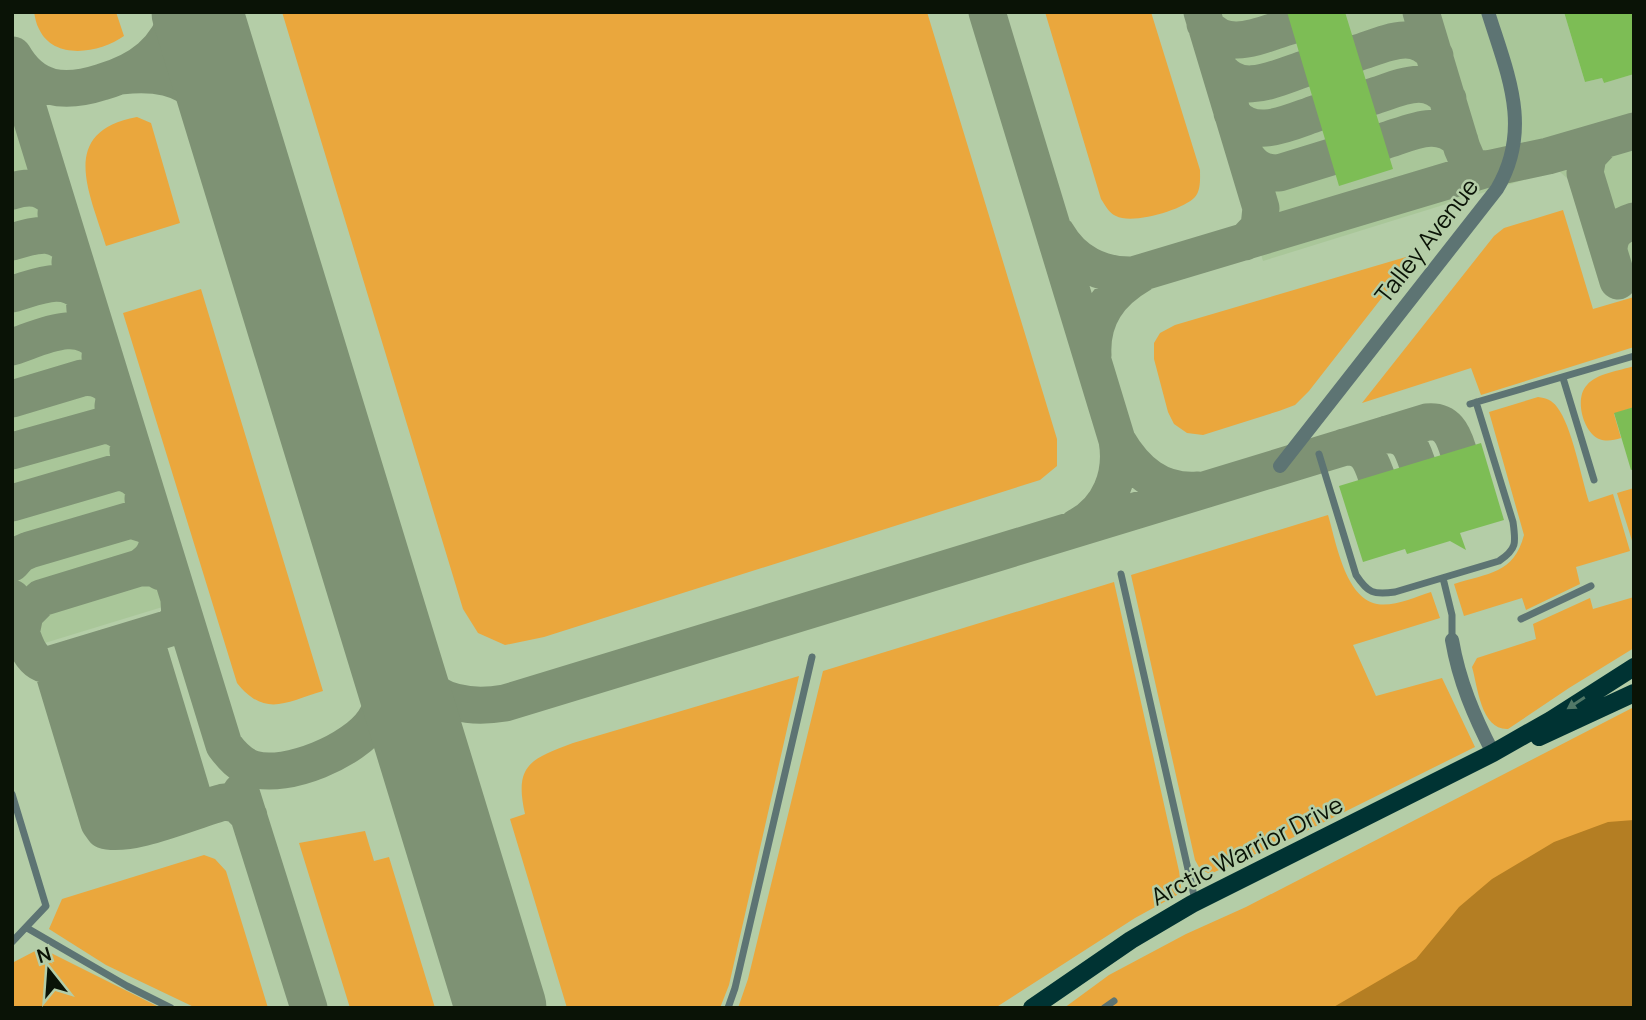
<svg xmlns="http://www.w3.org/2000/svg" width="1646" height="1020" font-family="Manrope,sans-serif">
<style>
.built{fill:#a9c699}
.green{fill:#eaa73d}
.forest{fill:#b47e23}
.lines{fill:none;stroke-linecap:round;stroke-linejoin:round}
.taxiway{stroke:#7e9274;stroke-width:37}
.runway{stroke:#7e9274;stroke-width:91}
.building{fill:#7dbd55}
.service{stroke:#5d7473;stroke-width:7}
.minor{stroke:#5d7473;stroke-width:14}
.primary{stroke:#033;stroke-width:18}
.oneway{fill:#517867}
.labels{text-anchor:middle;stroke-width:5;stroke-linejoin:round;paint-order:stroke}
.street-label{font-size:24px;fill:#0a1306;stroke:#b4cda7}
</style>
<rect width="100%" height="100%" fill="#b4cda7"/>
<path class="built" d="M1187,12H1564L1585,82L1602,78L1604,83L1634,74V279L1601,289L1568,179L1560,172H1549L1263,261Z
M12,91L169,605L12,653Z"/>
<path class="green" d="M34,12H116L124,36C100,53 54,61 39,29C36,24 35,17 34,12Z
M282,12H927L1057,439V466L1040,480L544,637L505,645L478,633L463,609Z
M1045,12H1151L1200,170C1200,179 1201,190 1195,197C1183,210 1132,225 1116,216C1109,213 1105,205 1101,199Z
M137,117L151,123L180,223L106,246C90,193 57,132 137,117Z
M1563,210L1593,309L1634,297V347L1481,395L1471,368L1362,403L1494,236L1504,228Z
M1416,254L1309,391L1295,405L1279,411L1203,435L1187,433L1174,424L1168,412L1154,359V343L1160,333L1175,325Z
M201,289L323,691C286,702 265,718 237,683L123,313Z
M1634,366V407L1614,414L1621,438C1614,440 1607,442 1599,439C1583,432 1574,398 1587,385C1597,373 1619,371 1634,366Z
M1538,397C1546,398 1552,400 1557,407C1572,426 1581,477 1589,502L1613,494L1630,551L1576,567L1580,584L1526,610L1522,598L1464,616L1454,584C1488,573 1514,574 1524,535L1489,412Z
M1634,488V547L1617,493Z
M1328,515C1336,541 1345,598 1377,604C1394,607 1415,597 1431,592L1440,618L1353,645L1376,696L1442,678L1475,747L1292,838L1210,874L1200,869L1195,860L1131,575Z
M1114,582L1179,871L1181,887L1177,895L1135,918L995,1008H738L748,979L823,671Z
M1634,597V648L1569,688L1508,729C1481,730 1478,688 1472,667L1477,658L1536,639L1533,624L1590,598L1593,609Z
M799,676L729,985L720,1008H567L510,819L525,814C514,765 530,759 573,743Z
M1634,707V1008H1064L1109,975L1186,934L1246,907Z
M365,831L374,861L389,857L435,1008H350L299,843Z
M204,855L215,859L226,871L268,1008H196L106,965L49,929L62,899Z
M47,951L161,1008H12V963L35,951Z"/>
<path class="forest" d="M1634,820V1008H1332L1416,959L1459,907L1492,879L1554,842L1608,822Z"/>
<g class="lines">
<path class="taxiway" d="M987,12L1117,440C1135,471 1160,493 1198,490
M1202,12L1261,208L1259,227L1245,242
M1421,12L1462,148L1468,162L1473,168L1487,169L1548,156L1634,131
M1205,24C1226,54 1262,34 1291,26
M1357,53C1383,45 1416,27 1435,56
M13,55C34,92 65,94 102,82C140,71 167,51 179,12
M12,56L224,745C232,756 240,765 253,769C287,779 354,751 374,721C391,695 392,668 387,638
M1219,68C1239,98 1276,78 1304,69
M122,76C181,69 205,91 236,138
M1371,97C1398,89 1427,72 1448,99
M1232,113C1253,142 1290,122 1317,113
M1603,140L1588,156L1585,173L1618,281
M1384,141C1410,133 1439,117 1460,141
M1246,156C1255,169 1264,173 1279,173L1331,157
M12,191C31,185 44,187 57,203L56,214
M1057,234C1073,262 1101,276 1133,275L1487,169
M12,242C36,235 55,228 72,251L70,262
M1609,251C1609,233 1618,226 1634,221
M12,294C37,287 64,273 84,295L85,310
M12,347C40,338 79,316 101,346L100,357
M1093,355C1091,317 1110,292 1141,274
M12,399L82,378C96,376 106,381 115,393L113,406
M1387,434C1407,436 1411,445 1417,463
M1344,447C1365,446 1370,458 1376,475
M12,451L105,425C115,426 123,431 129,440L128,451
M12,503L118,472C130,473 137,479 144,488L143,499
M1077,527C1110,510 1123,474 1117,440
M12,563L20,554L29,550L131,520L147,525L159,535C157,551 153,560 139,568
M12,598C18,618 24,663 48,665L170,628L180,618L179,601
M22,629L25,614L41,598L139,568H154L161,572
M150,635L147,644L193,796L197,804L204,808
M389,639C417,689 445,713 505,703L1427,422C1447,420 1453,434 1458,450
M120,644L116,654L162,800L171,810L190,812
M86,654L85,667L131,812L139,820L160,822
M58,663L54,674L99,823L104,830C129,839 196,809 224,802L237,804L249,816
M241,792L309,1008
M499,1001V1008"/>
<path class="runway" d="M197,12L501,1008"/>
</g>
<path class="building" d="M1287,12H1345L1393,169L1339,186Z
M1564,12H1634V74L1604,83L1602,78L1585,82Z
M1634,407V469L1631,470L1614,413Z
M1481,443L1504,520L1460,533L1466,550L1450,541L1407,554L1405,549L1363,562L1339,486Z"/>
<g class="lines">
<path class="service" d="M1563,378L1594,480
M1470,404L1634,356
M1319,454L1356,575C1368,593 1373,595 1395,592L1499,561C1517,549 1516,543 1513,522L1476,402
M1121,574L1195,900
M1443,578L1452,615V640
M1521,619L1591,586
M12,794L46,906L12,942
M27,928L127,986L171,1008
M728,1008L735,988L812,657
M1104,1008L1114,1001"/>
<path class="minor" d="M1280,466L1497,189C1533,128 1507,73 1488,12
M1452,640C1459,681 1474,716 1493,753"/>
<path class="primary" d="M1539,737L1634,693
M1032,1008L1131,940L1192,904L1493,753L1551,720L1634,667"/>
</g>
<defs><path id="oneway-solid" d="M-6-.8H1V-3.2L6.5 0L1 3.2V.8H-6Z" transform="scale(1.75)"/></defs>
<use class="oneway" href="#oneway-solid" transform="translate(1576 703) rotate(147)"/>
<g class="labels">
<g class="street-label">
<text transform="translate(1427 241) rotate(-52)" y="8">Talley Avenue</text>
<text transform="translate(1247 851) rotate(-27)" y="8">Arctic Warrior Drive</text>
</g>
</g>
<rect width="1646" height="1020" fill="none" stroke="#0a1306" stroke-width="28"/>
<g transform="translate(49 971) rotate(343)" stroke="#b4cda7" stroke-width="5" paint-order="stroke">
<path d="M0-5L12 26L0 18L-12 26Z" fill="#0a1306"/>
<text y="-10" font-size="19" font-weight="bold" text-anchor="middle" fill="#0a1306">N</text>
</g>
</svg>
